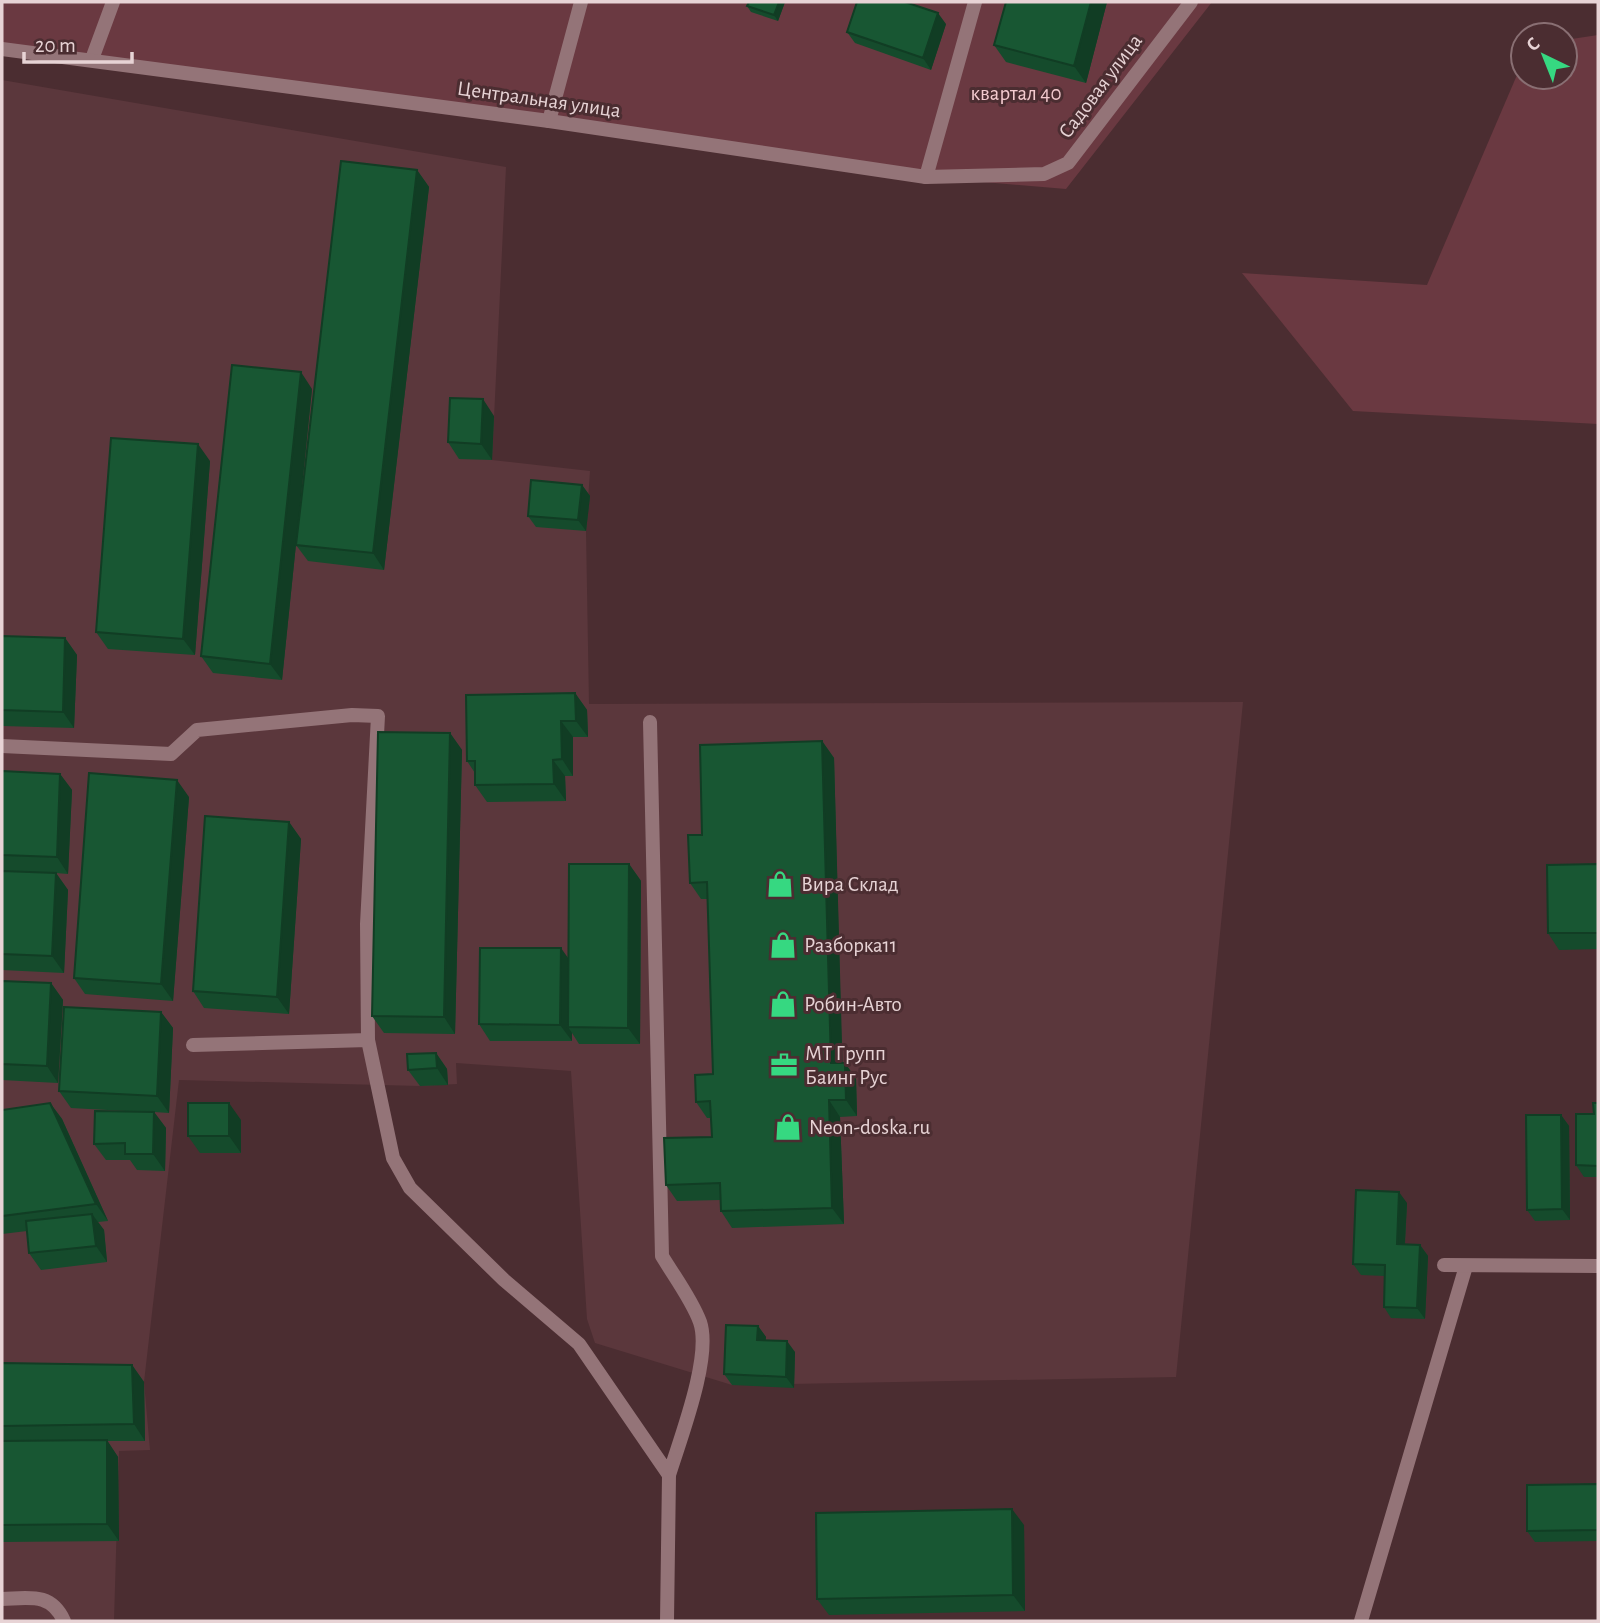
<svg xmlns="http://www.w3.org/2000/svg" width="1600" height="1623" font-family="'Alegreya Sans',sans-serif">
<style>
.built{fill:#5b373c}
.green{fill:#6a3941}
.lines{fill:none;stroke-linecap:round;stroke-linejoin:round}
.lane{stroke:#947478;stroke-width:14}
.street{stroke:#947478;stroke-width:14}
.wall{fill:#154b2c}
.shaded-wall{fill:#113d24}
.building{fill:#185733;stroke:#113d24;stroke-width:2}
.labels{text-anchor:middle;stroke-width:6;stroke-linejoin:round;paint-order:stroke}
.street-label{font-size:21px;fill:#e7d3d5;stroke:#4b2d31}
.park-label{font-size:21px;fill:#f4cbcf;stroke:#4b2d31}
.poi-label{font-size:21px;fill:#e7d3d5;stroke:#4b2d31;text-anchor:start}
</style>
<rect width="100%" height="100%" fill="#4b2d31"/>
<path class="built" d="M2,80L506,167L492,460L590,471L586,531L589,704L1243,702L1176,1377L732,1385L595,1343L587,1319L571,1071L456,1063L457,1084L420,1086L179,1080L144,1382L150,1450L119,1451L114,1621H2Z"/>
<path class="green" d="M2,2H1212L1066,189L926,177L2,49Z
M1598,35V424L1353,411L1242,273L1427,285L1523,61V77H1565V40Z"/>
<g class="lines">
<path class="lane" d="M92,59L113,2
M549,121L581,2
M926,177L975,2
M650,722L662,1256C674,1276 692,1300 700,1322C712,1357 680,1439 669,1475
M2,746L171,754L197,730L352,715L378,716L367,924L368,1040L393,1158L410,1188L504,1280L579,1344L669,1475L667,1621
M193,1045L368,1040
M2,1599C29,1598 51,1592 64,1621
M1361,1621L1466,1266"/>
<path class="street" d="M2,49L549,121L926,177L1044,174L1068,163L1191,2
M1444,1265L1598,1266"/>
</g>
<path class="wall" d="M785,2L778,21L751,12L747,6Z
M1107,2L1086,83L1006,62L994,45Z
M946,24L931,70L855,43L847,32Z
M417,170L429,187L384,570L308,561L296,545Z
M312,389L282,680L213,673L201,656Z
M494,416L492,460L459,459L448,442Z
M210,461L195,655L108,649L96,632Z
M582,485L590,496L586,531L536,527L528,516Z
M2,636L65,638L77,655L74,728L2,726Z
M575,693L587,710L588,737H573V776H565L566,801L487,802L475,785V773L467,761Z
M450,733L462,750L455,1034L384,1033L372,1016Z
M822,741L834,758L842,1063H845L856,1079L857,1116L840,1117L844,1224L732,1228L721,1211L720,1200L677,1201L666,1185L712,1137L711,1118H707L696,1102L713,1074L708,899H701L690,883L702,835Z
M2,771L60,774L72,790L68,874L56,873L68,890L64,973L2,970Z
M189,797L173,1001L85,994L74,978Z
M289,822L301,839L289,1014L204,1008L193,991Z
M629,864L641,881L640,1044H579L572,1033V1041H490L479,1024L568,959Z
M1598,864V949L1559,950L1548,933Z
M2,981L51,983L63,1000L58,1083L2,1080Z
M161,1012L173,1028L169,1113L154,1112L166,1128L165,1171L137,1170L130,1160H106L94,1144L144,1112L71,1108L59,1091Z
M436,1053L447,1069L448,1085L420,1086L408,1070Z
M50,1103L62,1119L108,1221L98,1222L104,1230L107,1262L41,1270L29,1253L27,1231L2,1234V1110Z
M1598,1103V1177H1584L1576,1165Z
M1561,1115L1569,1126L1570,1220L1535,1221L1527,1210Z
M241,1120V1153H200L188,1136Z
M1407,1203L1405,1244L1420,1245L1428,1256L1425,1319L1391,1318L1384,1307L1385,1276L1361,1275L1353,1264Z
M758,1326L766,1337L765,1340L795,1352L794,1388L732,1385L724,1374Z
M2,1363L132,1365L144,1382L145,1441H107L118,1457L119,1541L2,1542Z
M1598,1484V1541L1535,1542L1527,1531Z
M1024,1525L1025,1611L829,1615L817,1599Z"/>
<path class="shaded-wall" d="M779,2H785L778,21L774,15Z
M1091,2H1107L1086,83L1074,66Z
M938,13L946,24L931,70L923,58Z
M417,170L429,187L384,570L373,553Z
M301,372L312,389L282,680L270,664Z
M483,399L494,416L492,460L481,444Z
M198,444L210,461L195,655L183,639Z
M582,485L590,496L586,531L578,520Z
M65,638L77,655L74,728L63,712Z
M575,693L587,710L588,737L576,721Z
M561,721L573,737V776L562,759Z
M450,733L462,750L455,1034L444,1017Z
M822,741L834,758L843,1080L831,1063Z
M553,760L565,776L566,801L554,784Z
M60,774L72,790L68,874L57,857Z
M177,780L189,797L173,1001L161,984Z
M289,822L301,839L289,1014L277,997Z
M629,864L641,881L640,1044L628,1028Z
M56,873L68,890L64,973L52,956Z
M561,948L573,965L568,1027L572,1033V1041L560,1025Z
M51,983L63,1000L58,1083L47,1066Z
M161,1012L173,1028L169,1113L157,1096Z
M436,1053L447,1069L448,1085L437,1068Z
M845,1063L856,1079L857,1116L846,1100Z
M829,1100L840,1117L844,1224L832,1208Z
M50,1103L62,1119L108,1221L96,1204Z
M229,1103L241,1120V1153L229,1136Z
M154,1112L166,1128L165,1171L153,1154Z
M1561,1115L1569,1126L1570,1220L1562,1209Z
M1399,1192L1407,1203L1404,1256L1397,1244Z
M92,1214L104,1230L107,1262L96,1246Z
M1420,1245L1428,1256L1425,1319L1417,1308Z
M758,1326L766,1337L765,1351L757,1340Z
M787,1341L795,1352L794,1388L786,1377Z
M132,1365L144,1382L145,1441L134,1424Z
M107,1440L118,1457L119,1541L107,1524Z
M1012,1509L1024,1525L1025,1611L1013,1595Z"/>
<path class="building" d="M749,2H779L774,15L747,6Z
M857,2H905L938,13L923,58L847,32Z
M1006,2H1091L1074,66L994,45Z
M341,161L417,170L373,553L296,545Z
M232,365L301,372L270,664L201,656Z
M450,398L483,399L481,444L448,442Z
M111,438L198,444L183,639L96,632Z
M531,480L582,485L578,520L528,516Z
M2,636L65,638L63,712L2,710Z
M575,693L576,721H561L562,759L553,760L554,784L475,785V761H467L466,695Z
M378,732L450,733L444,1017L372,1016Z
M822,741L831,1063H845L846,1100H829L832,1208L721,1211L720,1183L666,1185L664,1138L712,1137L710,1101L696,1102L695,1075L713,1074L707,882L690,883L688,835H702L700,745Z
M2,771L60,774L57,857L2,855Z
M89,773L177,780L161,984L74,978Z
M205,816L289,822L277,997L193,991Z
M569,864H629L628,1028L568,1027Z
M1598,864V933H1548L1547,865Z
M2,871L56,873L52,956L2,954Z
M480,948H561L560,1025L479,1024Z
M2,981L51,983L47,1066L2,1064Z
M64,1007L161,1012L157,1096L59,1091Z
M436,1053L437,1068L408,1070L407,1054Z
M50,1103L96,1204L2,1216V1110Z
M188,1103H229V1136H188Z
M1593,1103H1598V1166L1576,1165V1114H1594Z
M95,1111L154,1112L153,1154H125V1143L94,1144Z
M1526,1115H1561L1562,1209L1527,1210Z
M1356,1190L1399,1192L1397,1244L1420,1245L1417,1308L1384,1307L1385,1265L1353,1264Z
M92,1214L96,1246L29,1253L26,1221Z
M726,1325L758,1326L757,1340L787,1341L786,1377L724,1374Z
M2,1363L132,1365L134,1424L2,1426Z
M107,1440V1524L2,1525V1441Z
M1598,1484V1530L1527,1531V1485Z
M1012,1509L1013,1595L817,1599L816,1513Z"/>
<defs>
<symbol id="shop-bare" viewBox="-9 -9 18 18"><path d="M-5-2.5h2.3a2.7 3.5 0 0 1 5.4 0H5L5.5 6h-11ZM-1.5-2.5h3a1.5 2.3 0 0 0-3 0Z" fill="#36d881" stroke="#4b2d31" stroke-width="2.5" paint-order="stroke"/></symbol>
<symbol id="office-bare" viewBox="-9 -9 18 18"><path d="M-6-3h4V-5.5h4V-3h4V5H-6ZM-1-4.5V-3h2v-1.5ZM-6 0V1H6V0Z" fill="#36d881" stroke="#4b2d31" stroke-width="2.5" paint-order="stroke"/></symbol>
</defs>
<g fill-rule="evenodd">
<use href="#shop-bare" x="761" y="865" width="38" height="38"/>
<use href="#shop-bare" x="764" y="926" width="38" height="38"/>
<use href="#shop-bare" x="764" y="985" width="38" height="38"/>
<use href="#office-bare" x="765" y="1046" width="38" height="38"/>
<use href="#shop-bare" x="769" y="1108" width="38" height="38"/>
</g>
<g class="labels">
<g class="street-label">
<text transform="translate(1100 86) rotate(-53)" y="7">Садовая улица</text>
<text transform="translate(539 99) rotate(8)" y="7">Центральная улица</text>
</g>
<g class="park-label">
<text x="1016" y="100">квартал 40</text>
</g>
<g class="poi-label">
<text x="801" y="891">Вира Склад</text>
<text x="804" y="952">Разборка11</text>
<text x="804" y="1011">Робин-Авто</text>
<text x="805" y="1060">МТ Групп<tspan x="805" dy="24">Баинг Рус</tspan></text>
<text x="809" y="1134">Neon-doska.ru</text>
</g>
</g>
<rect width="1600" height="1623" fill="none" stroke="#e7d3d5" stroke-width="7"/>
<g transform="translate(1544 56) rotate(317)"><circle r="33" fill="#4b2d31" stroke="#896f73" stroke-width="2"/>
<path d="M0-5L12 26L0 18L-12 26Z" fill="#36d881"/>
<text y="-10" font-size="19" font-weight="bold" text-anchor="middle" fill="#e7d3d5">С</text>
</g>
<path d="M24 52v10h108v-10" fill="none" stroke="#e7d3d5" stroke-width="3.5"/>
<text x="35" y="52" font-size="21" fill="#e7d3d5" stroke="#4b2d31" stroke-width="5" paint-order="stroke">20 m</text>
</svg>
